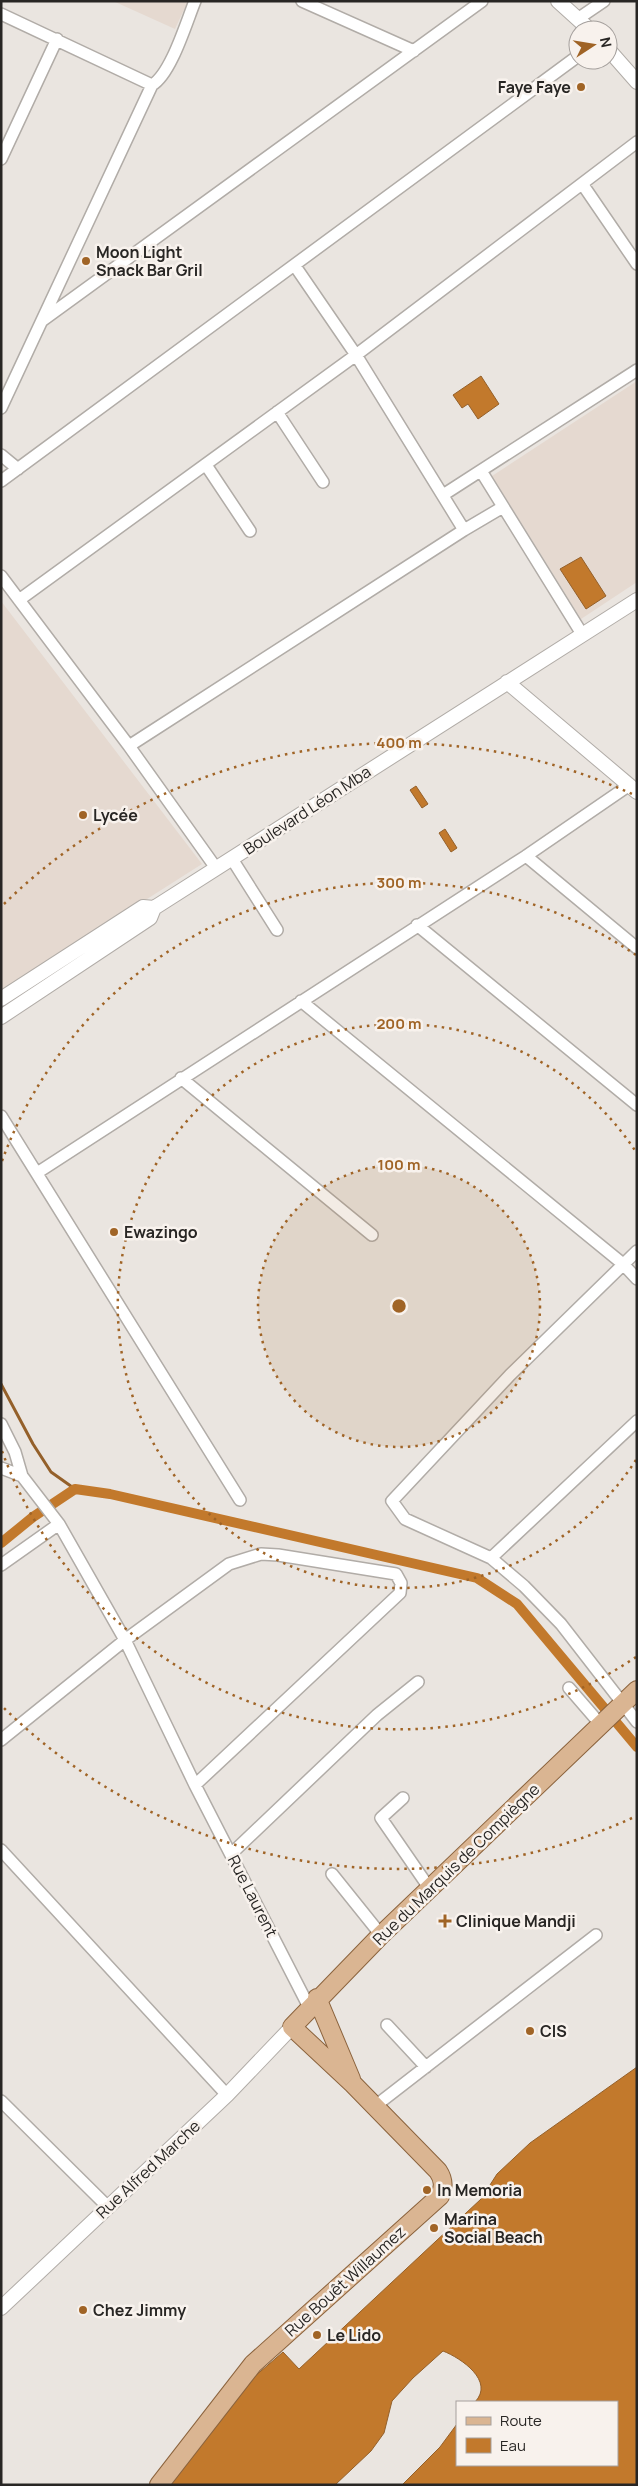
<svg xmlns="http://www.w3.org/2000/svg" width="638" height="2486" font-family="Manrope,sans-serif">
<style>
.built{fill:#e5d9d0}
.water{fill:#c2792c;stroke:#94602a}
.lines{fill:none;stroke-linecap:round;stroke-linejoin:round}
.stream{stroke:#94602a;stroke-width:3}
.canal{stroke:#c2792c;stroke-width:10}
.minor-casing{stroke:#b1aca7;stroke-width:14}
.tertiary-casing{stroke:#b1aca7;stroke-width:16}
.primary-casing{stroke:#8b633d;stroke-width:20}
.minor{stroke:#fff;stroke-width:11}
.tertiary{stroke:#fff;stroke-width:14}
.primary{stroke:#dab592;stroke-width:18}
.ring{fill:none;stroke:#a06426;stroke-width:2.5;stroke-dasharray:2.5 5}
.poi-dot{fill:#a06426;stroke:#f8f2ed;stroke-width:2}
.labels{text-anchor:middle;stroke-width:5;stroke-linejoin:round;paint-order:stroke}
.poi-label{font-size:16px;font-weight:bold;fill:#282624;stroke:#f8f2ed;text-anchor:start}
.street-label{font-size:16px;fill:#282624;stroke:#f8f2ed}
.centre{fill:#a06426;stroke:#f8f2ed;stroke-width:2.5}
.ring-label{font-size:15px;text-anchor:middle;font-weight:bold;fill:#a06426;stroke:#f8f2ed;stroke-width:5;stroke-linejoin:round;paint-order:stroke}
</style>
<rect width="100%" height="100%" fill="#eae5e0"/>
<path class="built" d="M113,1H188L175,29Z
M637,381V582L581,619L492,476Z
M1,601L202,864L1,992Z"/>
<path class="water" d="M481,376L499,404L478,419L468,404L462,408L453,395Z
M581,557L606,596L586,609L560,569Z
M416,786L428,804L422,808L410,790Z
M445,829L457,848L451,852L439,833Z
M637,2067V2485H402L440,2447L457,2424V2465H617V2402H475C495,2381 461,2358 443,2351L413,2378L392,2401L384,2433L371,2451L335,2485H169L239,2390L283,2352L299,2369L481,2199L497,2174L530,2143Z"/>
<g class="lines">
<path class="stream" d="M1,1384L33,1444L51,1472L75,1489"/>
<path class="canal" d="M1,1543L33,1517L75,1489L110,1494L477,1578L517,1604L637,1747"/>
<defs>
<path id="minor" d="M302,1L414,51
M1,14L152,85
M579,18L604,1
M1,159L57,39
M583,185L637,264
M295,266L356,355L464,530
M43,320L482,1
M1,408L152,85C171,74 186,23 195,1
M277,412L323,482
M1,455L18,469
M206,465L250,531
M481,471L582,634
M1,481L578,56
M443,495L637,370
M1,576L129,746L216,868
M19,600L356,355L637,142
M129,746L464,530L503,507
M526,856L637,948
M232,859L277,930
M417,925L637,1105
M301,1001L623,1264L637,1279
M181,1078L372,1235
M1,1116L240,1500
M37,1173L526,856L628,786
M637,1251L510,1375L392,1501L405,1519L491,1558L524,1586L561,1624L637,1722
M1,1424L15,1452L22,1476
M1,1468L22,1476L59,1524L125,1640L195,1785L309,2007
M491,1558L637,1421
M1,1565L59,1524
M569,1688L601,1725
M1,1740L125,1640L229,1564L261,1554L278,1555L396,1574L401,1583L400,1593L195,1785
M403,1798L381,1818L430,1889
M1,1850L227,2095
M231,1854L377,1715L418,1682
M332,1874L381,1935
M387,2025L426,2067
M1,2101L108,2207
M374,2107L596,1935"/>
<path id="tertiary" d="M558,1L590,30
M608,49L637,82
M507,682L637,792
M1,999L143,907L154,908L637,600
M1,1017L150,918L154,908
M1,2308L227,2095L292,2027"/>
<path id="primary" d="M317,1998L351,2079
M159,2485L253,2364L440,2196C444,2187 444,2180 438,2171L353,2084L292,2027L381,1935L637,1690"/>
</defs>
<use href="#minor" class="minor-casing"/>
<use href="#tertiary" class="tertiary-casing"/>
<use href="#primary" class="primary-casing"/>
<use href="#minor" class="minor"/>
<use href="#tertiary" class="tertiary"/>
<use href="#primary" class="primary"/>
</g>
<circle cx="399" cy="1306" r="141" fill="#a06426" fill-opacity=".12"/>
<g class="ring">
<circle cx="399" cy="1306" r="141"/>
<path d="M636 1460A282 282 0 1 1 636 1152"/>
<path d="M636 1657A423 423 0 0 1 2 1451M2 1161A423 423 0 0 1 636 955"/>
<path d="M632 1818A563 563 0 0 1 4 1708M4 904A563 563 0 0 1 632 794"/>
</g>
<g class="poi-dot">
<circle cx="581" cy="87" r="5"/>
<circle cx="86" cy="261" r="5"/>
<circle cx="83" cy="815" r="5"/>
<circle cx="114" cy="1232" r="5"/>
<path d="M442.5 1913.5h5v5h5v5h-5v5h-5v-5h-5v-5h5z"/>
<circle cx="530" cy="2031" r="5"/>
<circle cx="427" cy="2190" r="5"/>
<circle cx="434" cy="2228" r="5"/>
<circle cx="83" cy="2310" r="5"/>
<circle cx="317" cy="2335" r="5"/>
</g>
<g class="labels">
<g class="poi-label">
<text x="571" y="93" text-anchor="end">Faye Faye</text>
<text x="96" y="258">Moon Light<tspan x="96" dy="18">Snack Bar Gril</tspan></text>
<text x="93" y="821">Lycée</text>
<text x="124" y="1238">Ewazingo</text>
<text x="456" y="1927">Clinique Mandji</text>
<text x="540" y="2037">CIS</text>
<text x="437" y="2196">In Memoria</text>
<text x="444" y="2225">Marina<tspan x="444" dy="18">Social Beach</tspan></text>
<text x="93" y="2316">Chez Jimmy</text>
<text x="327" y="2341">Le Lido</text>
</g>
<g class="street-label">
<text transform="translate(307 810) rotate(-33)" y="6">Boulevard Léon Mba</text>
<text transform="translate(456 1864) rotate(-44)" y="6">Rue du Marquis de Compiègne</text>
<text transform="translate(253 1896) rotate(63)" y="6">Rue Laurent</text>
<text transform="translate(148 2169) rotate(-43)" y="6">Rue Alfred Marche</text>
<text transform="translate(345 2281) rotate(-42)" y="6">Rue Bouêt Willaumez</text>
</g>
</g>
<circle cx="399" cy="1306" r="8" class="centre"/>
<g class="ring-label">
<text x="399" y="748">400 m</text>
<text x="399" y="888">300 m</text>
<text x="399" y="1029">200 m</text>
<text x="399" y="1170">100 m</text>
</g>
<rect width="638" height="2486" fill="none" stroke="#282624" stroke-width="5"/>
<rect x="456" y="2401" width="162" height="65" fill="#f8f2ed" stroke="#a5a09d"/>
<rect x="466" y="2417" width="25" height="8" fill="#dab592" stroke="#a5a09d"/>
<text x="500" y="2426" font-size="15" fill="#282624">Route</text>
<rect x="466" y="2438" width="25" height="15" fill="#c2792c" stroke="#a5a09d"/>
<text x="500" y="2451" font-size="15" fill="#282624">Eau</text>
<g transform="translate(593 45) rotate(78)"><circle r="24" fill="#f8f2ed" stroke="#a5a09d"/>
<path d="M0-4L9 19L0 12L-9 19Z" fill="#a06426"/>
<text y="-8" font-size="14" font-weight="bold" text-anchor="middle" fill="#282624">N</text>
</g>
</svg>
